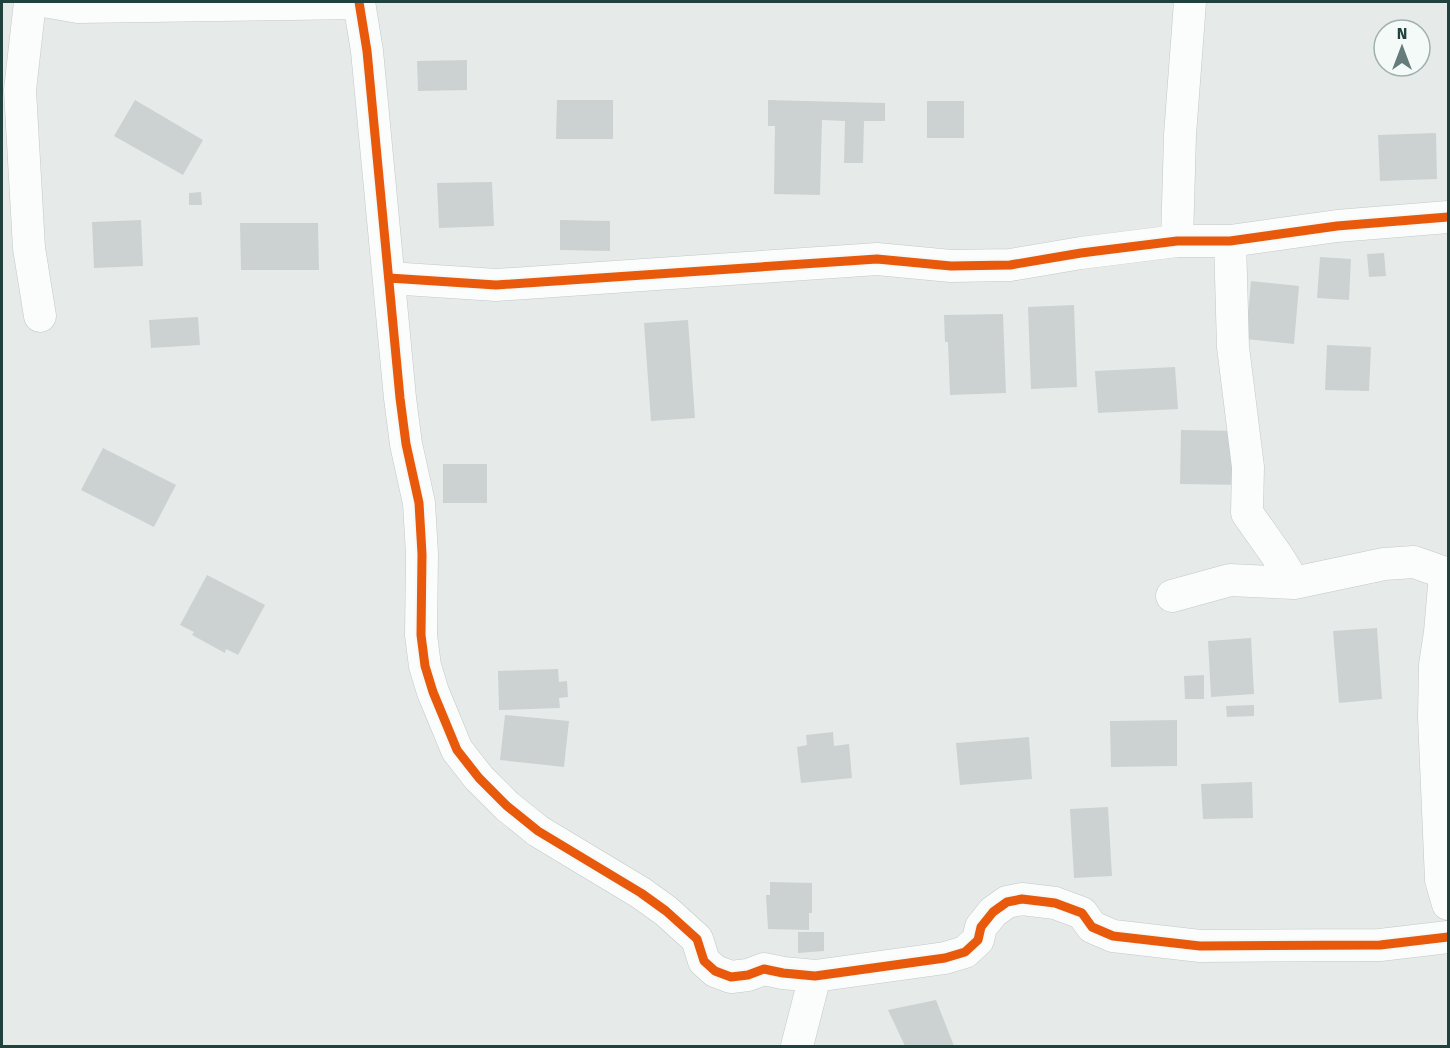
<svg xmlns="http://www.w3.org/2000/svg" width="1450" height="1048" font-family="'Fira Sans',sans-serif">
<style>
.building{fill:#ccd2d1}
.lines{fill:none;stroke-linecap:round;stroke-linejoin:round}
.street-casing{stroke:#c3c8c7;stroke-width:33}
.street{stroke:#fbfcfc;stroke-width:32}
.cycleway-casing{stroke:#f4faf8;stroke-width:13}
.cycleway{stroke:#e8590c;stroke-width:9}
</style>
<rect width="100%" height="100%" fill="#e6ebea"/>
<path class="building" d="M467,60V90L418,91L417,61Z
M135,100L203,140L183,175L114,136Z
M557,100H613V139H556Z
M768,100L885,103V121H864L863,163H844L845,121L822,120L820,195L774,194L775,126H768Z
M927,101H964V138H927Z
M1436,133L1437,179L1380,181L1378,135Z
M492,182L494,226L439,228L437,183Z
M201,192L202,205H189V193Z
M141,220L143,266L94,268L92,222Z
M560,220L610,221V251L560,250Z
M240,223H318L319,270H241Z
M1384,253L1386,276L1369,277L1367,254Z
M1320,257L1351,259L1349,300L1317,298Z
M1251,281L1299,286L1294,344L1246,339Z
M1074,305L1077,387L1031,389L1028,307Z
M1003,314L1006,393L950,395L948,342H945L944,315Z
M198,317L200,345L151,348L149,320Z
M688,320L695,418L651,421L644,323Z
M1327,345L1371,347L1369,391L1325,390Z
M1175,367L1178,409L1098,413L1095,371Z
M1181,430L1243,431L1242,485L1180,484Z
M103,448L176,485L154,527L81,490Z
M443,464H487V503H443Z
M207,575L265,605L238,655L226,649L225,653L192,635L194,632L180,625Z
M1377,628L1382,699L1339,703L1333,631Z
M1251,638L1254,694L1211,697L1208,641Z
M558,669L559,682L567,681L568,697L559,698L560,708L499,710L498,671Z
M1204,675V699H1185L1184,676Z
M1254,705V716L1227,717L1226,706Z
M505,715L569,721L564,767L500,760Z
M1177,720V766L1111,767L1110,721Z
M833,732L834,746L849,744L852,778L801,783L797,747L807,745L806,735Z
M1029,737L1032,779L960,785L956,743Z
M1252,782L1253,818L1203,819L1201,784Z
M1108,807L1112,876L1074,878L1070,809Z
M770,882L812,883V913H809V930L768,929L766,895H770Z
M798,932H824V951L798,953Z
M936,1000L954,1046H905L888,1010Z"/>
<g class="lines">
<defs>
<path id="street" d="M30,2L20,90L29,248L40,316
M49,2L78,7L359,3
M359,2L367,51L400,398L406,444L419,503L422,554L421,635L425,666L433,692L457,750L479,778L507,806L538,831L641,893L666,911L697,939L704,961L715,971L731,977L748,975L764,969L783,973L815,976L945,958L965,952L978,940L981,927L993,912L1007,902L1022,899L1055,903L1082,913L1092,927L1113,936L1200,946L1380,945L1448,937
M1177,241L1180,135L1190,2
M1230,241L1233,347L1248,467L1247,513L1278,557L1294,583
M389,278L496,285L877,259L951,266L1010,265L1081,253L1177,241H1230L1337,226L1448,217
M1445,574L1440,632L1435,665L1434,717L1441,880L1448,904
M1172,596L1230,580L1294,583L1384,564L1414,562L1448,574
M797,1046L815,976"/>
</defs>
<use href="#street" class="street-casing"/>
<use href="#street" class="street"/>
<defs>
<path id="cycleway" d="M359,2L367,51L400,398L406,444L419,503L422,554L421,635L425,666L433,692L457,750L479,778L507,806L538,831L641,893L666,911L697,939L704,961L715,971L731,977L748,975L764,969L783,973L815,976L945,958L965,952L978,940L981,927L993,912L1007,902L1022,899L1055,903L1082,913L1092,927L1113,936L1200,946L1380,945L1448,937
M389,278L496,285L877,259L951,266L1010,265L1081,253L1177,241H1230L1337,226L1448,217"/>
</defs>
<use href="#cycleway" class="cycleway-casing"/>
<use href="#cycleway" class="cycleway"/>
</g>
<rect width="1450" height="1048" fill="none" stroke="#21413d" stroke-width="6"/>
<g transform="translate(1402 48)"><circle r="28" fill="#f4faf8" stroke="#a0b0ad" stroke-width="1.5"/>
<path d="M0-4.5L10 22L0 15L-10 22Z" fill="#667c7a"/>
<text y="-9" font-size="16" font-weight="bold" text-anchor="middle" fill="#21413d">N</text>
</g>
</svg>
